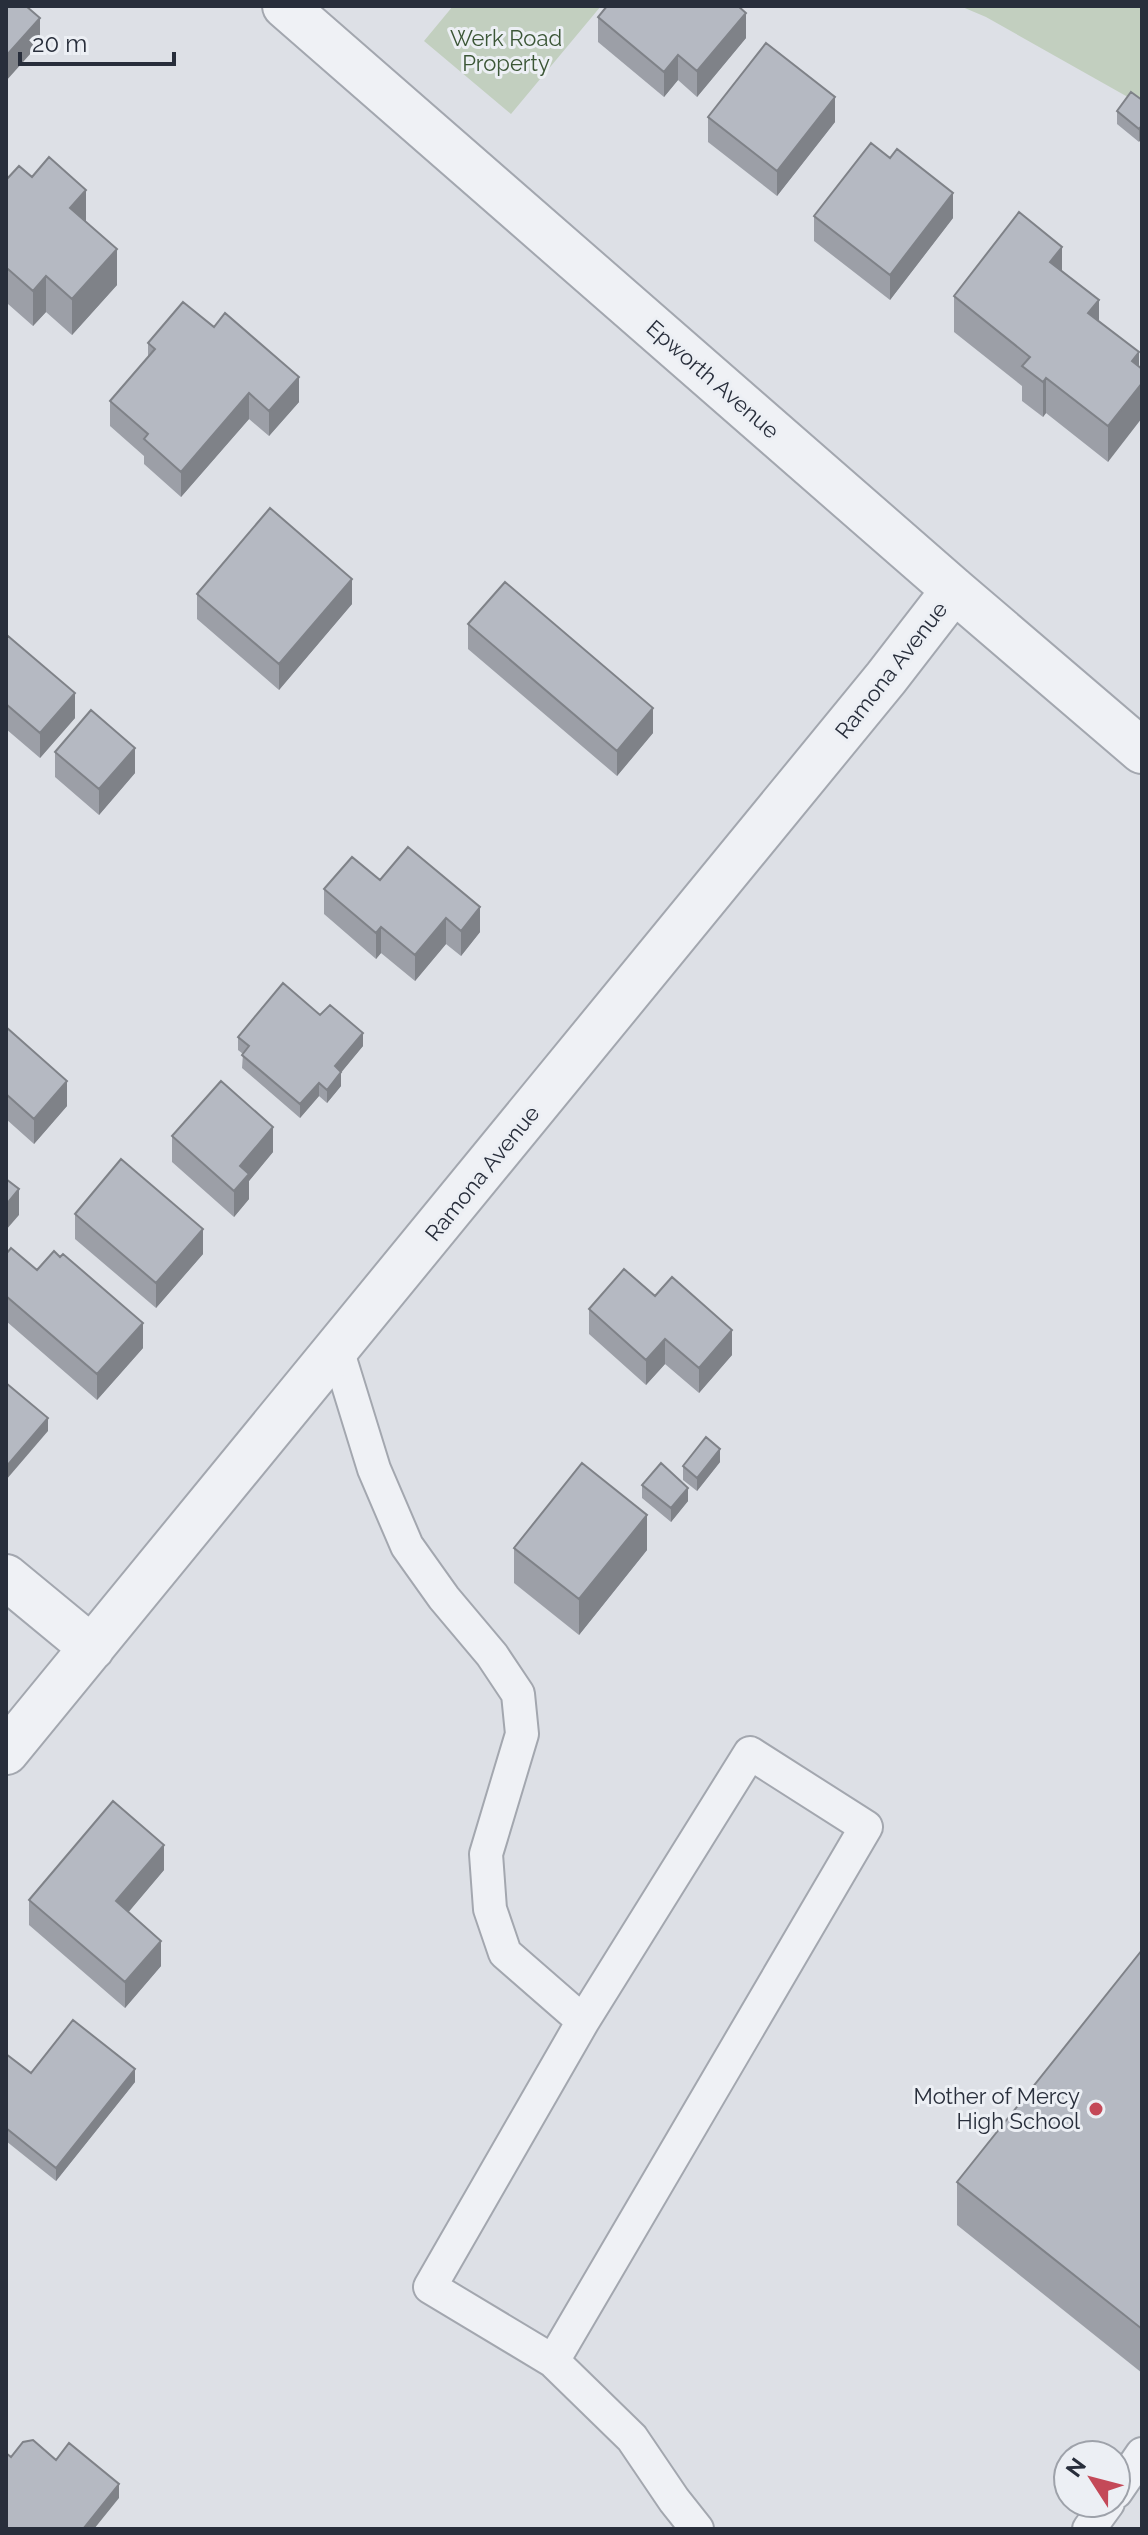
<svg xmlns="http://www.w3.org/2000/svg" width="1148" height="2535" font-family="Raleway,sans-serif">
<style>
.green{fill:#c2cfbf}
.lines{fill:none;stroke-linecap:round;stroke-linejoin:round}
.service-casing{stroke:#a3a7af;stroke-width:36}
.minor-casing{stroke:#a3a7af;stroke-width:48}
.service{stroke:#eff1f5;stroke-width:32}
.minor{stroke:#eff1f5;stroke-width:44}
.wall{fill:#9c9fa7}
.shaded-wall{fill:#7f8288}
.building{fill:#b5b9c2;stroke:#7f8288;stroke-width:2}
.poi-dot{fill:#c44958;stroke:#eceff4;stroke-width:3}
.labels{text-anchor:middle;stroke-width:6;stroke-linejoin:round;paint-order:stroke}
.park-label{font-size:22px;fill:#3b5636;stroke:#eceff4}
.street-label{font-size:22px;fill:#282e3b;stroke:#eceff4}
.poi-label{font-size:22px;fill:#282e3b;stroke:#eceff4;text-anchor:end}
</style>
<rect width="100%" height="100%" fill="#dde0e6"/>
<path class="green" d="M453,6H601L511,114L424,41Z
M960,6H1142V105L986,17Z"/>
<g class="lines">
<defs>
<path id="service" d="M337,1349L374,1469L407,1546L444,1598L492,1655L518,1694L522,1734L486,1854L490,1909L505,1953L583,2021
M750,1753L866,1827L553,2361L430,2287L583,2021Z
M553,2361L632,2438L674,2500L697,2529
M1116,2492L1142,2454
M1089,2529L1108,2503"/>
<path id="minor" d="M285,6L954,590L1142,751
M6,1577L92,1648
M6,1752L886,678L954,590"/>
</defs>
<use href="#service" class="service-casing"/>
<use href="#minor" class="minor-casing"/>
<use href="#service" class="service"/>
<use href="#minor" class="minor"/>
</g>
<path class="wall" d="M598,17L746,38L697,97L678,80L664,97L598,42Z
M1142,100L1139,142L1117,124V111Z
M708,117L835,122L777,196L708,142Z
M6,180L86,222L117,285L72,335L46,312L33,326L8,304Z
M814,216L953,218L890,300L814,241Z
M1062,271L1099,321L1139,352L1108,462L1046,413L1043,417L1022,401V386L954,332V296Z
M148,343L299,402L269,436L249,419L181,497L144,464V456L110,426V401L148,358Z
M197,594L352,604L279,690L197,619Z
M468,624L653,733L617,776L468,649Z
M6,639L75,718L40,758L6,729Z
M55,752L135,773L99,815L55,777Z
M380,880L480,932L461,956L446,944L415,981L381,953L376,959L324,914V889Z
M320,1015L363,1046L341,1072V1086L327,1103L319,1096L300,1118L242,1068L243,1054L238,1050V1037Z
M6,1027L67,1106L34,1144L6,1119Z
M172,1136L273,1152L249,1181V1199L234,1217L172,1162Z
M75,1214L203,1254L156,1308L75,1239Z
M6,1254L37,1270L143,1348L97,1400L6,1321Z
M655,1296L732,1355L699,1393L665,1364L646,1385L589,1334V1309Z
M720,1462L697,1491L683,1480V1466Z
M642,1485L688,1501L671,1522L642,1498Z
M514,1548L647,1550L579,1635L514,1583Z
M164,1870L128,1912L161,1966L125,2008L29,1925V1900Z
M1142,1950V2373L957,2225V2182Z
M6,2054L31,2073L135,2082L56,2181L6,2141Z"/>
<path class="shaded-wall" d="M746,13V38L697,97V71Z
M40,18V43L6,81V56Z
M678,55V80L664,97V72Z
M835,97V122L777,196V171Z
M1142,125V138L1139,142V129Z
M86,190V226L70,208Z
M953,193V218L890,300V275Z
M1062,247V282L1050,262Z
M117,249V285L72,335V299Z
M8,269V304L6,306V271Z
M46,276V312L33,326V291Z
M1099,300V335L1088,313Z
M1139,352V386L1142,383V418L1108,462V426L1132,361Z
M299,377V402L269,436V411Z
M1046,378V413L1043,417V382Z
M249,393V419L181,497V472Z
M352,579V604L279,690V664Z
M75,693V718L40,758V733Z
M653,708V733L617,776V751Z
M135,748V773L99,815V789Z
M480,907V932L461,956V931Z
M446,918V944L415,981V955Z
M381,927V953L376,959V933Z
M363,1033V1046L335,1080V1066Z
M341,1072V1086L327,1103V1090Z
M67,1081V1106L34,1144V1119Z
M319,1083V1096L300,1118V1104Z
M273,1127V1152L249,1181V1199L234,1217V1191L240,1166Z
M19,1189V1215L6,1230V1205Z
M203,1229V1254L156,1308V1283Z
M143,1323V1348L97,1400V1374Z
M732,1330V1355L699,1393V1368Z
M665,1339V1364L646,1385V1360Z
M48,1418V1431L6,1480V1467Z
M720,1449V1462L697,1491V1478Z
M688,1488V1501L671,1522V1508Z
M647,1515V1550L579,1635V1599Z
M164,1845V1870L116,1927V1901Z
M161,1941V1966L125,2008V1982Z
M135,2069V2082L56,2181V2168Z
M119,2484V2498L94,2529H83Z"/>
<path class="building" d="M6,6H26L40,18L6,56Z
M607,6H738L746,13L697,71L678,55L664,72L598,17Z
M766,43L835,97L777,171L708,117Z
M1131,92L1142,100V125L1139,129L1117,111Z
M871,143L890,158L897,149L953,193L890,275L814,216Z
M49,157L86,190L70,208L117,249L72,299L46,276L33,291L8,269L6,271V180L19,166L32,177Z
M1019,212L1062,247L1050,262L1099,300L1088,313L1139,352L1132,361L1142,369V383L1108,426L1046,378L1043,382L1022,366L1030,357L954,296Z
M183,302L214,327L225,313L299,377L269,411L249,393L181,472L144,439L148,434L110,401L155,349L148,343Z
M270,508L352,579L279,664L197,594Z
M505,582L653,708L617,751L468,624Z
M8,636L75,693L40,733L6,704V639Z
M91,710L135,748L99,789L55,752Z
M408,847L480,907L461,931L446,918L415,955L381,927L376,933L324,889L352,857L380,880Z
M283,983L320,1015L330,1005L363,1033L335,1066L341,1072L327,1090L319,1083L300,1104L242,1055L249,1046L238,1037Z
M6,1027L67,1081L34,1119L6,1094Z
M221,1081L273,1127L240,1166L249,1174L234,1191L172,1136Z
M121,1159L203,1229L156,1283L75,1214Z
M6,1179L19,1189L6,1205Z
M11,1248L37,1270L54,1251L60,1257L63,1254L143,1323L97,1374L6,1296V1254Z
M624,1269L655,1296L672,1277L732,1330L699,1368L665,1339L646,1360L589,1309Z
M6,1383L48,1418L6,1467Z
M706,1437L720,1449L697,1478L683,1466Z
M582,1463L647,1515L579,1599L514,1548Z
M661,1463L688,1488L671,1508L642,1485Z
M113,1801L164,1845L116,1901L161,1941L125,1982L29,1900Z
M1142,1950V2329L957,2182Z
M73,2020L135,2069L56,2168L6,2128V2054L31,2073Z
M33,2440L56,2460L69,2443L119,2484L83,2529H6V2453L11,2457L23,2442Z"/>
<circle class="poi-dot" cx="1096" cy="2109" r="8"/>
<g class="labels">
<g class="park-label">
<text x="506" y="46">Werk Road<tspan x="506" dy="25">Property</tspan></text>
</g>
<g class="street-label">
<text transform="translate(713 379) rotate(41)" y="8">Epworth Avenue</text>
<text transform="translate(891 670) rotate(-52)" y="8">Ramona Avenue</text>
<text transform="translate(482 1173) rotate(-51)" y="8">Ramona Avenue</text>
</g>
<g class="poi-label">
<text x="1080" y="2104">Mother of Mercy<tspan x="1080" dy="25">High School</tspan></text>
</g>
</g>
<rect width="1148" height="2535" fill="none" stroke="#282e3b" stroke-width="16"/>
<g transform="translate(1092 2479) rotate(306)"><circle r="38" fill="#eceff4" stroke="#9ea2aa" stroke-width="2"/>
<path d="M0-6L14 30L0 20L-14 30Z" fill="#c44958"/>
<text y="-12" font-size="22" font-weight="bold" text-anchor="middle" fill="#282e3b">N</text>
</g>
<path d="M20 52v12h154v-12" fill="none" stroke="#282e3b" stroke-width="4"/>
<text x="32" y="52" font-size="24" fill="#282e3b" stroke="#eceff4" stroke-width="6" paint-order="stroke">20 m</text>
</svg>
